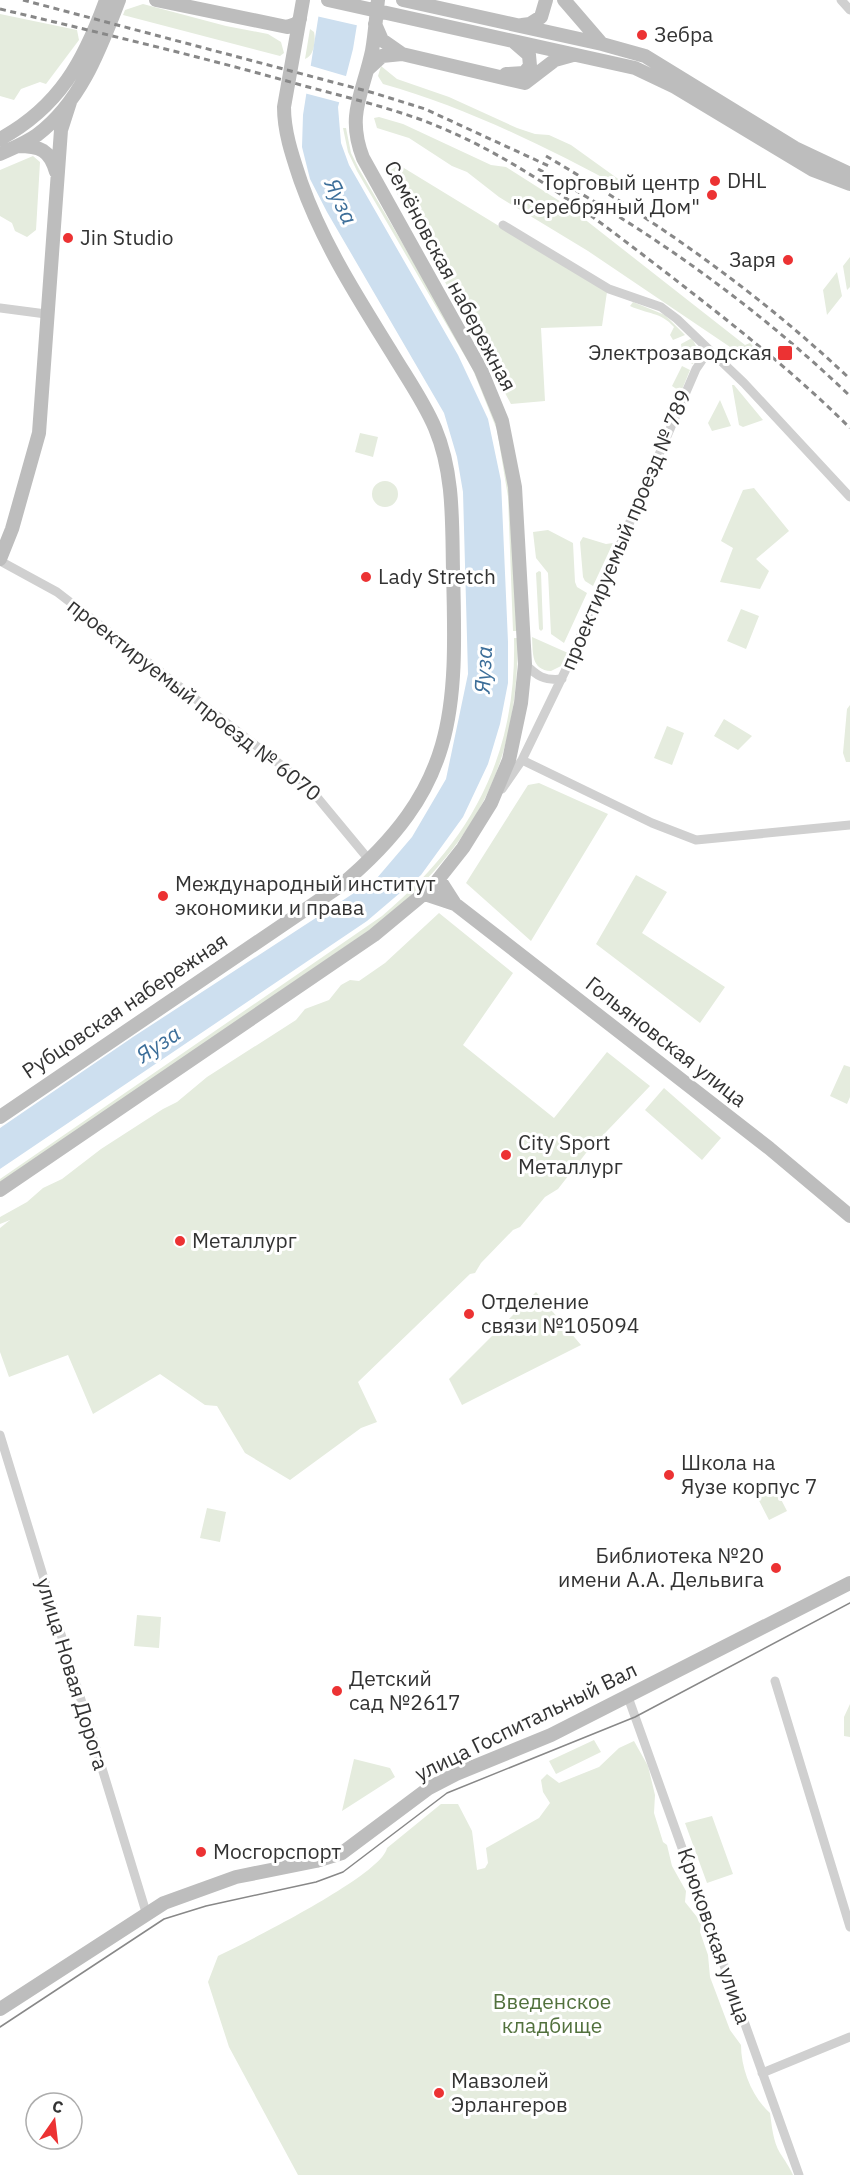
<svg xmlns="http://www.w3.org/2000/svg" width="850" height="2175" font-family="'IBM Plex Sans',sans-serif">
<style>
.green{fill:#e5ecde}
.water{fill:#cddfef}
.pier{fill:#fff}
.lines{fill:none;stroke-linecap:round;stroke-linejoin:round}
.street{stroke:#d0d0d0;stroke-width:9}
.secondary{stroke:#bdbdbd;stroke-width:14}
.tram{stroke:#888;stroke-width:1.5}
.rail{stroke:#888;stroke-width:3;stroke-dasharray:6 4.5;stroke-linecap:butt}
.poi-dot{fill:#ec3233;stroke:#fff;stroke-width:2}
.labels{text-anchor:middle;stroke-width:6;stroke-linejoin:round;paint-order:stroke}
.poi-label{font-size:21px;fill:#333;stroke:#fff;text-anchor:start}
.street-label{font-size:21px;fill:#333;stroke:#fff}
.park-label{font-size:21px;fill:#52713d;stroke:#fff}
.water-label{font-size:22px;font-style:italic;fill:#3c6e99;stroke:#fff}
</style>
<rect width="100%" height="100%" fill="#fff"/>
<path class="green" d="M143,4L226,26L268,34L281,42L284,53L280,56L123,15L125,10Z
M0,14L77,30L79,40L46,84L40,82L21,89L14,100L0,96Z
M310,29L314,32C316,41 314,56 305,59Z
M381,66L397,79L449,97L517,128L535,134L549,135L571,145L628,186L624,189C546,147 468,108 383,84L378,76Z
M379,117L403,124L491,165L506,167L569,207L745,345L750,343L753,346L747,351H736L588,251L499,197L467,172L452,166L409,138L377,128L374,118Z
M343,128H346L351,153L359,169L475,367L490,398L509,465L517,631H513L508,497L497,430L473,370L357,171L348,152Z
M33,156L40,162L36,230L27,237L15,231L12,223L0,216V170Z
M399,165L607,292L602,326L541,328L545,401L511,404L386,173Z
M850,257V287L847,290L843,266Z
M837,272L842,296L827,315L823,290Z
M633,302L665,315L685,335L673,340L670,335L674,327C661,312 647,314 630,306Z
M692,338L698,350L693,364L683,360L681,344Z
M682,366L690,370L681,392L672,386Z
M732,385H734L763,420L743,427L739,425Z
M720,400L731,426L712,431L708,423Z
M360,433L378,437L373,457L355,452Z
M372 494a13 13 0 1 1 26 0a13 13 0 1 1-26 0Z
M754,488L789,531L756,559L769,571L760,589L720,582L733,548L721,541L743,490Z
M548,530L573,543L575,582L577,587L587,593L564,643L551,634L548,573L536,558L533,532Z
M583,537L606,544L613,543L593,586L585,581L583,577L580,542Z
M539,571L541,572L543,629L541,631L539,629L536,573Z
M741,609L759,616L746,649L727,641Z
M532,637L568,653L561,666L551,671C531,670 533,653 532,637Z
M514,638H518C517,765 480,834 387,918L0,1183V1179L382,916C471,841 517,757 514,638Z
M850,705V762H846L843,753L847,709Z
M724,719L752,736L738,750L714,736Z
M667,726L684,733L672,765L654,758Z
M539,783L608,814L531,941L466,883L528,785Z
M636,875L667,892L642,933L725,987L700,1023L596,944Z
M439,913L513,973L463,1045L554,1118L607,1052L650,1086L586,1153L558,1189L545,1197L520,1227L513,1230L481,1263L475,1273L470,1274L358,1382L377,1422L361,1428L290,1480L245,1453L217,1406L205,1405L160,1374L93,1414L68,1355L9,1377L0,1352V1228L10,1220L0,1224V1217L27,1202L43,1188L62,1179L101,1149L163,1109L177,1102L207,1077L296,1020L305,1009L329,1000L341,985L350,980L359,981L385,963Z
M844,1065L850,1067V1097L847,1104L830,1096Z
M664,1088L721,1138L702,1160L645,1110Z
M536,1292L581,1345L462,1405L449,1379Z
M772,1482L787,1511L769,1520L754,1491Z
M207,1508L226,1512L220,1542L200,1538Z
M137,1615L161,1617L159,1648L134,1646Z
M850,1704V1737L844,1736V1717Z
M594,1740L601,1752L556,1774L549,1761Z
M634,1741L648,1766L655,1795L654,1813L663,1842L667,1845L672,1866L686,1891L685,1902L701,1922L700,1932L708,1955L710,1977L730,2030L741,2045C741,2069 752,2097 770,2113C772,2127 773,2141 780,2153C785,2161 789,2166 793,2175H298L229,2047L208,1982L218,1956C247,1942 382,1875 387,1848L441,1804H458L472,1831L477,1870L485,1868L488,1863L486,1848L539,1818L550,1803L543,1792L541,1780L547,1774L559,1783L599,1767L619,1748Z
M354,1759L390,1768L395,1777L342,1811Z
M712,1816L733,1874L707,1883L685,1823Z"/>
<path class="water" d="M321,0H361L353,49L338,107L341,143L349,165L458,355L488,419L501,481L508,642V683L500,724L488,764L463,817L421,875L367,921L0,1169V1128L133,1037L377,878L412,837L446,779L468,674L463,492L457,457L444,413L327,212L310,179L302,147L303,115Z"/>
<path class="pier" d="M318,0H364L360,26L316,16Z
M308,65L349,77L342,103L304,93Z"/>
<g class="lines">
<path class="street" d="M841,0L850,10
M503,225L609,289L661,307L677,319L744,383L850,497
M0,308L46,314
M0,561L57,592L307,785L370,861
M525,664C537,676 544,681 562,679
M522,760L652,823L696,840L850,825
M502,789L522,760L569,663L696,369L709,350
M0,1435L146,1912
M775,1681L850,1927
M628,1697L799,2175
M762,2073L850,2037"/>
<path class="secondary" d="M156,0L287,27L296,24L300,19
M328,0L635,68L675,87L813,170L850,184
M403,0L602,44L645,56L795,148L850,174
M564,0L602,44
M375,24L382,40L402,54
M522,25L530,24L541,17L546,0
M368,69L382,56L402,54L525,83L555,60L573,55
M506,74L524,73L530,66L529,55L514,42
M0,139C59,107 84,61 106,0
M18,146C40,146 50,150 56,172
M0,154C13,148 26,143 37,135C81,102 100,49 119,0
M0,559L12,529L39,433L61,130L70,102
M439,879L455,904L769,1148L850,1216
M425,894L455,904
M0,1117L340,886C457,788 457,714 453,571C452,522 454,473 435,428C424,402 407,378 392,353C358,298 323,244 301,182C293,158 284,133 284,107L303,0
M0,1190L374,935L433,886L463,848L491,803L509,760L521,703L525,664L515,487L502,421L481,370L363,158C346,115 363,93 372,51C375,34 376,17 378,0
M0,2009L164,1903L236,1877L316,1861L342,1853L429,1788L456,1774L551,1735L850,1583"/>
<path class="tram" d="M0,2027L164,1919L206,1906L316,1882L343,1872L447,1793L635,1717L850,1603"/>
<path class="rail" d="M23,0L374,93L425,109L551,167
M0,9C101,33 202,57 301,85C342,96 383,106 422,120C515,155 591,215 668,274C731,323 794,372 850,428
M546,156C655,220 758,292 850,379
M538,169C652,232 756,306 850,396"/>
</g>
<g class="poi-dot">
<circle cx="642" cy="35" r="6"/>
<circle cx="715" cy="181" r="6"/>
<circle cx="712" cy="195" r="6"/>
<circle cx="68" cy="238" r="6"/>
<circle cx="788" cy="260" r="6"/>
<rect x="777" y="345" width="16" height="16" rx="3"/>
<circle cx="366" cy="577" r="6"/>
<circle cx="163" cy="896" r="6"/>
<circle cx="506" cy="1155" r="6"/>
<circle cx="180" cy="1241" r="6"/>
<circle cx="469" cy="1314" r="6"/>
<circle cx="669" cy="1475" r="6"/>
<circle cx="776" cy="1568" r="6"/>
<circle cx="337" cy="1691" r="6"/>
<circle cx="201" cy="1852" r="6"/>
<circle cx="439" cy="2093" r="6"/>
</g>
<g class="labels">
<g class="poi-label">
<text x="654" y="42">Зебра</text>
<text x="727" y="188">DHL</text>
<text x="700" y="190" text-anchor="end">Торговый центр<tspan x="700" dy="24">"Серебряный Дом"</tspan></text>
<text x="80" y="245">Jin Studio</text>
<text x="776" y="267" text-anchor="end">Заря</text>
<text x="772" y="360" text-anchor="end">Электрозаводская</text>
<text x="378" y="584">Lady Stretch</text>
<text x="175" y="891">Международный институт<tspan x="175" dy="24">экономики и права</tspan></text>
<text x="518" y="1150">City Sport<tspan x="518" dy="24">Металлург</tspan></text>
<text x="192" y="1248">Металлург</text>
<text x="481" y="1309">Отделение<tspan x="481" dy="24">связи №105094</tspan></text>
<text x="681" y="1470">Школа на<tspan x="681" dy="24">Яузе корпус 7</tspan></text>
<text x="764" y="1563" text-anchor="end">Библиотека №20<tspan x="764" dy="24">имени А.А. Дельвига</tspan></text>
<text x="349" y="1686">Детский<tspan x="349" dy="24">сад №2617</tspan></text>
<text x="213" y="1859">Мосгорспорт</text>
<text x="451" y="2088">Мавзолей<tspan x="451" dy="24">Эрлангеров</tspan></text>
</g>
<g class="street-label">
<text transform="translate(450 276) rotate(62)" y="7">Семёновская набережная</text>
<text transform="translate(626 530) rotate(-67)" y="7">проектируемый проезд № 789</text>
<text transform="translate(194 700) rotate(38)" y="7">проектируемый проезд № 6070</text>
<text transform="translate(125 1006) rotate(-34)" y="7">Рубцовская набережная</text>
<text transform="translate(666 1042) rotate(38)" y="7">Гольяновская улица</text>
<text transform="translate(72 1674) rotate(73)" y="7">улица Новая Дорога</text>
<text transform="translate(526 1722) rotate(-26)" y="7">улица Госпитальный Вал</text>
<text transform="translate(714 1936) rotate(71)" y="7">Крюковская улица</text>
</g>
<g class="park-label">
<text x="552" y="2009">Введенское<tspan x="552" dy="24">кладбище</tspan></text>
</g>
<g class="water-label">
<text transform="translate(341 201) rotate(65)" y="8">Яуза</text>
<text transform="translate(483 670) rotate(-87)" y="8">Яуза</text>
<text transform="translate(158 1044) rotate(-34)" y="8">Яуза</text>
</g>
</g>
<g transform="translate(54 2121) rotate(14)"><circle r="28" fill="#ffffff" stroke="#adadad" stroke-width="1.5"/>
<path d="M0-4.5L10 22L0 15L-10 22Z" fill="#ec3233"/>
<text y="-9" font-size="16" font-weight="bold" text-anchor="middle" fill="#333333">С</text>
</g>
</svg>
